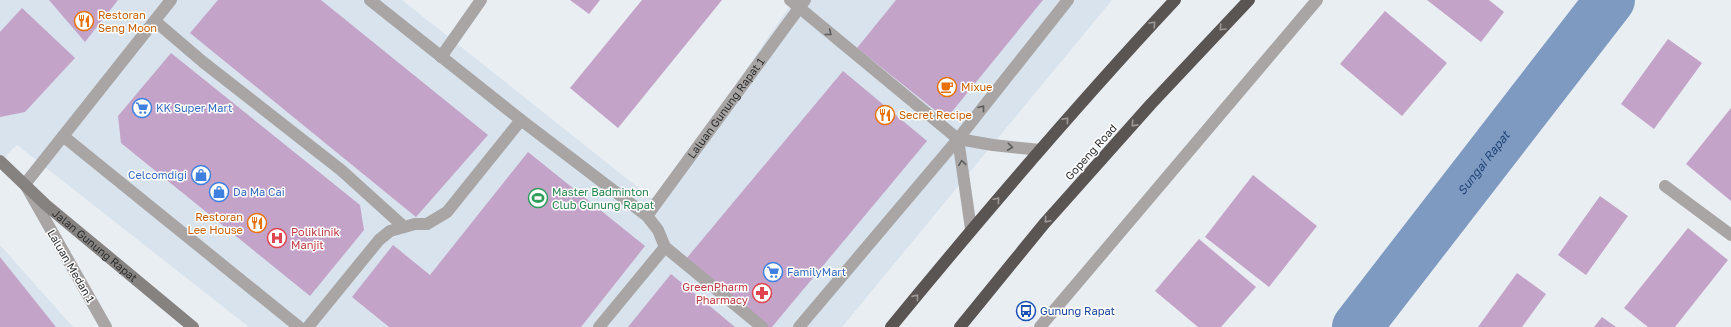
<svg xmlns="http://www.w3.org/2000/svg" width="1731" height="327" font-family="'Golos Text',sans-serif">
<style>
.built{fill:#d8e3ed}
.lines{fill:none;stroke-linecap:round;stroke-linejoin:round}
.river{stroke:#7e9ac1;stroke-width:50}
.building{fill:#c4a3c9}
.lane{stroke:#a8a5a4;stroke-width:12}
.street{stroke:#a8a5a4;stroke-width:12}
.secondary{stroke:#868280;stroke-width:12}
.highway{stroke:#5a5452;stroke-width:12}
.oneway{stroke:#9c9897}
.oneway2{stroke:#5d5d5e}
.labels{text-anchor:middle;stroke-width:3;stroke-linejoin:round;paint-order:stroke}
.food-label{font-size:11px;fill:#c56008;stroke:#fff;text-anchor:start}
.shop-label{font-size:11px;fill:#366cbe;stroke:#fff;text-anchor:start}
.street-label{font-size:11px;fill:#2b2d2f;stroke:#fff}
.leisure-label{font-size:11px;fill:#27864d;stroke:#fff;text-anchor:start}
.health-label{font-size:11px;fill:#be3a42;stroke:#fff;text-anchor:start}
.transit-label{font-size:11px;fill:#164399;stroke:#fff;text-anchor:start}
.water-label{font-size:12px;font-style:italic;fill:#224579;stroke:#fff}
</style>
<rect width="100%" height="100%" fill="#e9eef3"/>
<path class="built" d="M0,0H402L655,201L794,0H1112L842,327H249L17,145L0,162Z
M0,245L73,327H0Z"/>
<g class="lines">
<path class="river" id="s1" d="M1357,327L1610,0"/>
</g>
<path class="building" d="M49,0H118L85,42Z
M218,0H321L488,135L416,217L190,33Z
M570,0H600L589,14Z
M642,0H722L618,128L570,88Z
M896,0H1043L946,119L857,48Z
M1427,0H1489L1504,12L1481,42Z
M22,8L75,58L25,112L0,117V32Z
M1385,11L1447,63L1402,116L1340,64Z
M1668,39L1702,63L1654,129L1621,104Z
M171,53L360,205L364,230L310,296L121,143L118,116Z
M843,71L927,141L772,327H766L686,259Z
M1731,108V201L1686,164Z
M528,152L645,246L581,327H389L352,297L393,245L430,275Z
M1253,175L1317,226L1269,287L1205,237Z
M1600,196L1628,216L1586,275L1558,255Z
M1688,228L1728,260L1675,327H1648L1624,308Z
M1199,239L1256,287L1221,327H1198L1155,291Z
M0,257L56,327H0Z
M1517,273L1546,294L1522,327H1478Z
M671,274L735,327H628Z
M1602,317L1616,327H1594Z"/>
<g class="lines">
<path class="lane" d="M790,0L958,139
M155,21L203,62L341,170L403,226
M647,216L658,230L665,247L762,327
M308,327L379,240L390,231L415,224H427L447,212L521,120
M599,327L665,247"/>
<g class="street">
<path id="s2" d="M370,0L521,120L647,216L805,0"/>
<path d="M441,57L481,0"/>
<path d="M63,136L299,327"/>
<path d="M958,139L971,229"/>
<path d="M958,139L993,145L1040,150"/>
<path d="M1665,186L1731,235"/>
<path d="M106,327L25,184L171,0"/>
<path d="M799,327L958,139L1068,0"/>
<path d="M1040,327L1317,0"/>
</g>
<path class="secondary" id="s3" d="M0,161L46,205L193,327"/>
<path class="highway" d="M891,327C983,215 1076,106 1175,0
M960,327L1044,224L1151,104L1249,0"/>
</g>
<defs><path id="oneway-chevron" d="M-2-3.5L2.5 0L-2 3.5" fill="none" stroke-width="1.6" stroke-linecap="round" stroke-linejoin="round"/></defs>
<g class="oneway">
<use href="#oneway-chevron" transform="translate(1153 24) rotate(-47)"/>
<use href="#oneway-chevron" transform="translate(1222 28) rotate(133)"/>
<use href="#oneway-chevron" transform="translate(1066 120) rotate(-49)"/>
<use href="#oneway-chevron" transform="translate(1134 124) rotate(132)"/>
<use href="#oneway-chevron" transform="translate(997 200) rotate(-49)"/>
<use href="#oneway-chevron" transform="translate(1047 220) rotate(131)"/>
<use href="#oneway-chevron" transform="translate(916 297) rotate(-51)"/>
</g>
<g class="oneway2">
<use href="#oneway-chevron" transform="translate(829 33) rotate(39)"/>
<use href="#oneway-chevron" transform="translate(982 108) rotate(-52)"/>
<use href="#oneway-chevron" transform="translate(1010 147) rotate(6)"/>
<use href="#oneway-chevron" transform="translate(962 163) rotate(-98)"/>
</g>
<defs>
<symbol id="restaurant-ring" viewBox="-11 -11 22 22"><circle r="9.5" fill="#fff" stroke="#e8710a" stroke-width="1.5"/><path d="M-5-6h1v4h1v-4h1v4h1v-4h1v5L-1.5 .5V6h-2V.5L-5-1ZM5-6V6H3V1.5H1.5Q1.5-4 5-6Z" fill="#e8710a"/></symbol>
<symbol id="cafe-ring" viewBox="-11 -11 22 22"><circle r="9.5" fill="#fff" stroke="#e8710a" stroke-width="1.5"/><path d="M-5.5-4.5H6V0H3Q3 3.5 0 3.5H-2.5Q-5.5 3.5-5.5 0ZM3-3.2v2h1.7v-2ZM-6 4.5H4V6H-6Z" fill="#e8710a"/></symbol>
<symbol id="supermarket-ring" viewBox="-11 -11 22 22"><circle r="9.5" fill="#fff" stroke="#3f7fe0" stroke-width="1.5"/><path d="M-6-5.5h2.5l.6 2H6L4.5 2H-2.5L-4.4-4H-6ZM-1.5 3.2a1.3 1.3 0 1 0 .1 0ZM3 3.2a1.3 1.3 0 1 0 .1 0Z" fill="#3f7fe0"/></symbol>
<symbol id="shop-ring" viewBox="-11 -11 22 22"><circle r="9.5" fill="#fff" stroke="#3f7fe0" stroke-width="1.5"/><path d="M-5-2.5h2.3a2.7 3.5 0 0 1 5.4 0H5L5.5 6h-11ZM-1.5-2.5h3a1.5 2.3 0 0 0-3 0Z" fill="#3f7fe0"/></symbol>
<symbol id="stadium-ring" viewBox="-11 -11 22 22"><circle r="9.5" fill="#fff" stroke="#2e9e5b" stroke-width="1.5"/><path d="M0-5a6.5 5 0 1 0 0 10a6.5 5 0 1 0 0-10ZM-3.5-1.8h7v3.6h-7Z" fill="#2e9e5b"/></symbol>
<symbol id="hospital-ring" viewBox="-11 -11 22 22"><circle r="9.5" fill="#fff" stroke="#e0444e" stroke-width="1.5"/><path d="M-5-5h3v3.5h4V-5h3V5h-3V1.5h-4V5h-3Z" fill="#e0444e"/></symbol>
<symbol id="pharmacy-ring" viewBox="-11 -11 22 22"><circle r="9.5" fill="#fff" stroke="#e0444e" stroke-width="1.5"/><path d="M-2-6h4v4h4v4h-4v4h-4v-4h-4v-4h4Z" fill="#e0444e"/></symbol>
<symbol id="bus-ring" viewBox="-11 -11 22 22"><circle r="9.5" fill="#fff" stroke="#1a4fb4" stroke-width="1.5"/><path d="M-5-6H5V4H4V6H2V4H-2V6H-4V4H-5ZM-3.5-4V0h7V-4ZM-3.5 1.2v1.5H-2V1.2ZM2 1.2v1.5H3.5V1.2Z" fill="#1a4fb4"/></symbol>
</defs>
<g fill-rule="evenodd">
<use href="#restaurant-ring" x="73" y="10" width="22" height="22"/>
<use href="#cafe-ring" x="936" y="76" width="22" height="22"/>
<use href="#supermarket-ring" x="131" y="97" width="22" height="22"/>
<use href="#restaurant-ring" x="874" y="104" width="22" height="22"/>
<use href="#shop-ring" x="190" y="164" width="22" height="22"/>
<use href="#shop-ring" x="208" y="181" width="22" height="22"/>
<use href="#stadium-ring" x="527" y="187" width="22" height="22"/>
<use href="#restaurant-ring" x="246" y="212" width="22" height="22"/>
<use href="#hospital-ring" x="266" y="227" width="22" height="22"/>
<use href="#supermarket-ring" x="762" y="261" width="22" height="22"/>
<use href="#pharmacy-ring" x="751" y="282" width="22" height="22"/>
<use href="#bus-ring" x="1015" y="300" width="22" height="22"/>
</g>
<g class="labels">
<g class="food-label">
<text x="98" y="19">Restoran<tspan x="98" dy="13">Seng Moon</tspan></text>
<text x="961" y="91">Mixue</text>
<text x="899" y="119">Secret Recipe</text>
<text x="243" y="221" text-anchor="end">Restoran<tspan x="243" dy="13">Lee House</tspan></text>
</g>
<g class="shop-label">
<text x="156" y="112">KK Super Mart</text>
<text x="187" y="179" text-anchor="end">Celcomdigi</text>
<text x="233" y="196">Da Ma Cai</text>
<text x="787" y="276">FamilyMart</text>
</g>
<g class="street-label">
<text dy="4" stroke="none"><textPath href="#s2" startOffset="485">Laluan Gunung Rapat 1</textPath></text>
<text transform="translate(1091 152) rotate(-48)" y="4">Gopeng Road</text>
<text dy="4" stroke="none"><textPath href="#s3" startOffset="127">Jalan Gunung Rapat</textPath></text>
<text transform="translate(71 266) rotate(60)" y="4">Laluan Medan 1</text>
</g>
<g class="leisure-label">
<text x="552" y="196">Master Badminton<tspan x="552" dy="13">Club Gunung Rapat</tspan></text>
</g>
<g class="health-label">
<text x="291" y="236">Poliklinik<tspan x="291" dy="13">Manjit</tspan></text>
<text x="748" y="291" text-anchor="end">GreenPharm<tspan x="748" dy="13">Pharmacy</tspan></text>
</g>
<g class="transit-label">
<text x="1040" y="315">Gunung Rapat</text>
</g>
<g class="water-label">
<text dy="4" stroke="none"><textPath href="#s1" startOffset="207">Sungai Rapat</textPath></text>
</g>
</g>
</svg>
